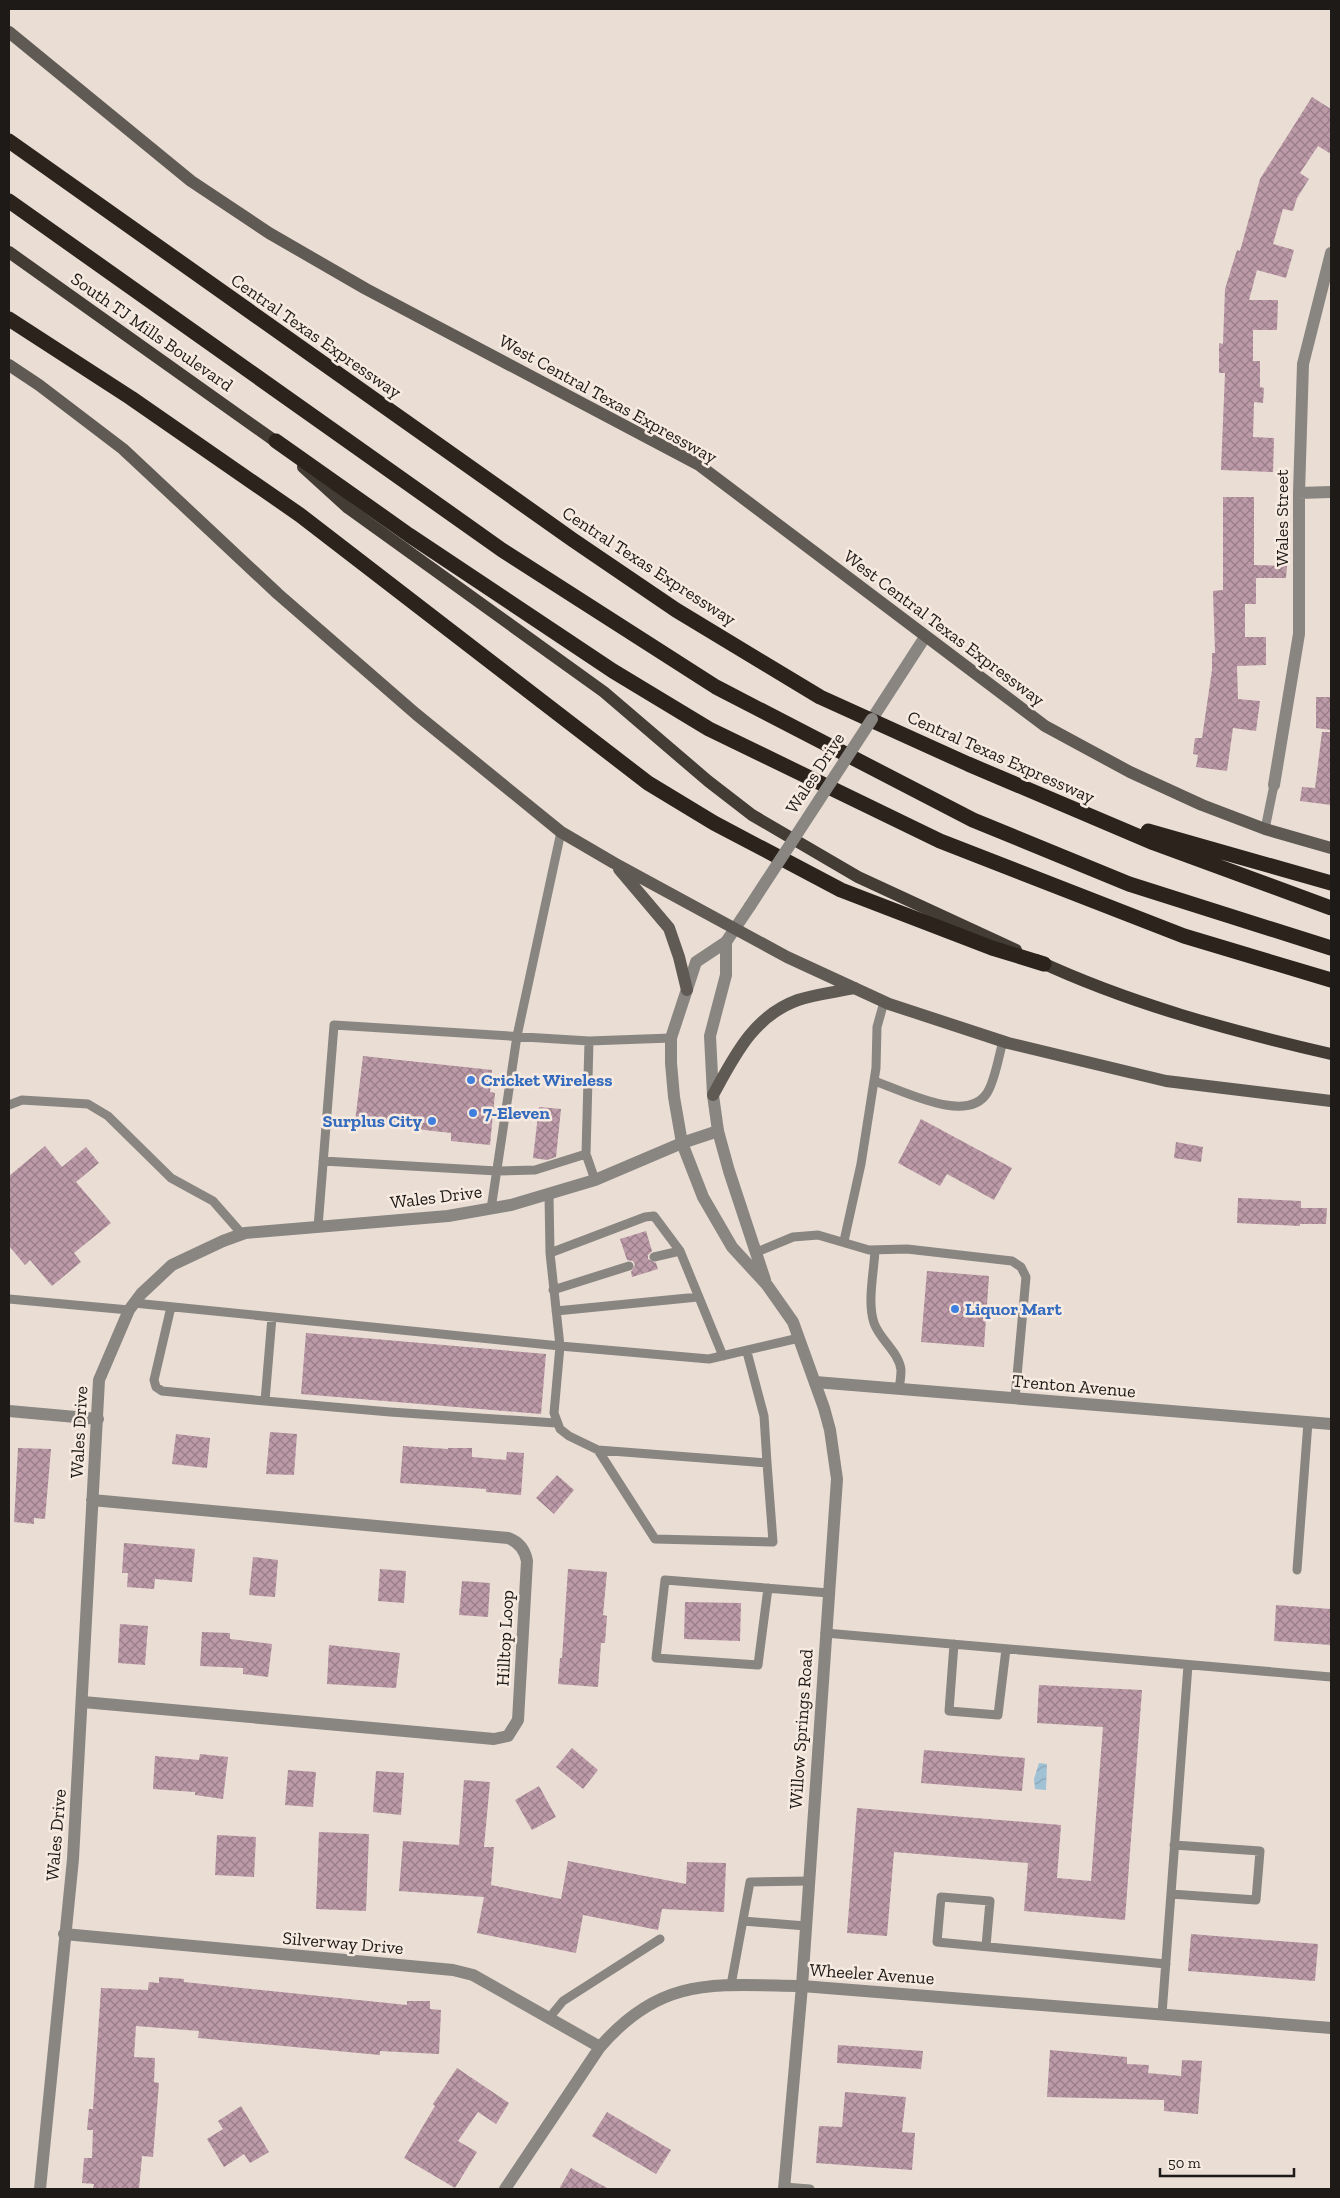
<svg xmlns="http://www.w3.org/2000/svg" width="1340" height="2198" font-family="'Zilla Slab',serif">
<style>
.water{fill:url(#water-waves)}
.building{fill:url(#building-cross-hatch)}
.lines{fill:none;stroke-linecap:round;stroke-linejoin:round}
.service{stroke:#898580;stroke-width:9}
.minor{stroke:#898580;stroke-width:12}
.tertiary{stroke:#898580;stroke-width:12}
.secondary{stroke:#605a54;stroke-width:12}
.primary{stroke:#433c35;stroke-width:12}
.motorway{stroke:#2c241c;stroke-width:15}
.tertiary-bridge{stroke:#898580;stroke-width:12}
.shop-dot{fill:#3f7fe0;stroke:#f7ebe1;stroke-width:2}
.labels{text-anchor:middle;stroke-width:5;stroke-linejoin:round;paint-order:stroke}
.street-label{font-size:18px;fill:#1e1a17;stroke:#f7ebe1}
.shop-label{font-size:18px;font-weight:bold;fill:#366cbe;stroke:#f7ebe1;text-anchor:start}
</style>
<defs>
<pattern id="water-waves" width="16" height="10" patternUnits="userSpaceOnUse" patternTransform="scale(1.25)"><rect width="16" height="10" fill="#a1c1d5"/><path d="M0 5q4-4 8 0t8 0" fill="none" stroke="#8aa5b6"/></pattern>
<pattern id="building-cross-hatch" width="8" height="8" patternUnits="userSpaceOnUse" patternTransform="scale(1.25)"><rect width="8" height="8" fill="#bc9aa8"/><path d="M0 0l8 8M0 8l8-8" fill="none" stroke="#987d88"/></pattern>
</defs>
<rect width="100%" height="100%" fill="#e9ddd4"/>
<path class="water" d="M1039,1763L1047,1764L1046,1790L1035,1789L1034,1779Z"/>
<path class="building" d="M1312,97L1331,109V154L1318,146L1300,173L1309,179L1297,198L1293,211L1283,209L1273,244L1294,250L1286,278L1257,270L1249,300H1278L1277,330H1253V361H1260V387L1264,388L1263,403L1254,402L1253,437L1274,438L1273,472L1221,470L1225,373H1219V343L1223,344L1225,289L1237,250L1240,251L1260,179Z
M1223,497H1254V565L1287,566L1286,578H1256V604H1245V637H1266V665L1237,666L1238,699L1260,701L1256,731L1233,728L1227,771L1196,767L1198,755L1193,754L1195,738H1202L1212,670V653H1215L1213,591L1223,590Z
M1316,697H1331V730L1316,728Z
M1322,732H1331V805L1300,801L1302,787L1315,788Z
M363,1056L492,1070L490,1092L495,1093L490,1145L451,1141V1133L355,1122Z
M539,1107L561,1109L556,1157L547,1160L533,1158Z
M921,1119L1012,1168L994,1200L947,1174L940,1186L898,1163Z
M1176,1142L1203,1147L1201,1162L1174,1158Z
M45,1146L62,1167L86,1147L99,1163L76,1182L111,1223L74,1253L81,1262L52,1286L30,1260L25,1265L9,1246V1176Z
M1238,1198L1301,1201V1208H1327L1326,1224H1300V1226L1237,1223Z
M646,1231L652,1251L648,1255V1259L656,1263L658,1269L632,1277L631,1272L635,1265L633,1261L627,1260L620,1239Z
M927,1271L989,1276L984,1347L921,1342Z
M306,1333L546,1354L541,1414L301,1394Z
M270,1432L297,1434L294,1475L266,1474Z
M176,1434L210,1438L207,1468L172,1464Z
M403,1446L448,1449V1448H472V1457L506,1460L507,1452L524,1453L521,1495L486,1492V1489L400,1483Z
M18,1448L51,1449L45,1519L34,1518V1524L14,1522Z
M557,1475L574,1490L554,1514L536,1498Z
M124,1543L195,1549L192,1582L155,1579L154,1589L127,1587L128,1573H122Z
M253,1557L278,1560L275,1597L249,1595Z
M380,1569L406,1571L404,1603L378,1601Z
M568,1569L607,1572L603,1615L607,1616L605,1643H601L598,1687L558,1684L560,1658H562Z
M462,1581L490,1583L488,1617L459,1615Z
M685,1602L741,1603L740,1641L684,1639Z
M1276,1605L1331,1609V1645L1274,1641Z
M120,1624L148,1626L145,1665L118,1663Z
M202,1632L230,1633V1639L272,1644L268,1677L243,1674V1668L200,1666Z
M329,1645L400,1653L396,1688L327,1684Z
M1039,1685L1142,1690L1125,1920L1024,1911L1028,1863L894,1852L887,1936L847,1933L857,1808L1061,1825L1057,1878L1091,1881L1103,1727L1037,1723Z
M572,1748L598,1770L583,1789L556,1767Z
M924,1750L1025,1758L1022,1791L921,1783Z
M200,1754L228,1757L223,1799L195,1795V1792L153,1789L155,1756L199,1760Z
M288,1770L316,1772L313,1807L285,1805Z
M376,1771L404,1773L401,1815L373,1812Z
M464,1780L490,1782L484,1847H494L491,1885L561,1899L568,1861L686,1884L687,1862L726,1863L724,1912L662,1909L658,1930L583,1915L576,1953L477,1933L484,1897L399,1891L403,1841L459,1845Z
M539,1786L556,1817L532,1830L515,1800Z
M319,1832L369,1834L366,1911L316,1909Z
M217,1835L256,1837L254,1877L215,1875Z
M1191,1934L1318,1944L1315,1981L1188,1971Z
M159,1977L184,1979V1982L407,2005V2001H430V2009L441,2010L439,2054L380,2051V2055L198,2038L199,2031L136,2026L134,2057L155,2058L154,2082L159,2083L153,2157L142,2156L139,2189H93L94,2184L82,2183L84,2158H92L93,2130H87L89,2109H93L101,1988L148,1990L149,1982L159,1983Z
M838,2045L923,2051L921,2069L837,2063Z
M1050,2050L1127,2057V2064L1149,2065L1148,2073L1181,2076L1182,2060L1202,2061L1198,2114L1164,2111V2100L1047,2097Z
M457,2068L509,2103L496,2124L478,2112L458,2141L477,2152L455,2188L404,2158L435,2106L433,2104Z
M845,2092L906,2097L902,2132L915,2133L912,2170L816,2163L819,2126L842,2127Z
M241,2106L269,2152L250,2163L244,2154L224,2167L207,2139L223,2129L218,2121Z
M607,2112L671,2150L656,2174L592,2136Z
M571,2168L609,2189H559Z"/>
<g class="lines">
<path class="service" d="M1265,829L1274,785
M874,1081C902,1090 967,1125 987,1093C995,1081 999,1055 1003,1041
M9,1105L22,1100L88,1104L108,1116L171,1178L213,1201L242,1234
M586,1154L589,1041
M323,1161L497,1171L535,1170L586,1154L595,1180
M549,1195L550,1253L560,1346L709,1359L799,1338
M491,1209L517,1036L561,832
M318,1227L334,1025L589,1041L671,1038
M844,1241L861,1164L876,1068L877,1027L884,1002
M875,1250C874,1272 867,1302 874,1323C880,1340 899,1352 901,1370C901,1376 900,1383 899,1389
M757,1252L793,1237L818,1235L869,1250L907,1249L1012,1261L1021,1267L1026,1277L1015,1398
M550,1253L645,1217L654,1216L680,1251L723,1356
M654,1257L680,1251
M553,1290L629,1266
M9,1299L129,1310
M134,1303L560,1346L554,1413L560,1429L569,1436L598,1450L767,1463L764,1416L747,1352
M171,1307L154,1380L156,1387L162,1391L265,1401
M556,1311L698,1297
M272,1317L265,1401L390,1412L556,1423
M598,1450L655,1539L773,1542L767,1463
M1297,1570L1308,1422
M768,1588L758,1665L656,1658L665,1580L829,1593
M825,1633L1331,1677
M954,1644L949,1711L998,1715L1006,1649
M1171,1894L1256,1900L1260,1851L1174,1845
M743,1921L806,1926
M986,1946L990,1901L941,1897L937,1942L1166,1964
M731,1985L750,1882L809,1881
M1162,2014L1188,1665
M549,2018L563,2001L660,1939
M784,2187L810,2189"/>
<path class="minor" d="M1299,493L1331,492
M1274,785L1299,634V493L1303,364L1331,253
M815,1382L1331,1424
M9,1411L98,1419
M83,1702L494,1739L508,1736L518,1720L527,1561C525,1550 519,1542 508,1538L92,1500
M64,1934L453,1970L473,1975L600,2047
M40,2189L73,1859L99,1380L129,1310L141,1294L172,1265L223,1241L245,1233L448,1216L511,1205L595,1180L682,1143L718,1131
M505,2189L600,2047C662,1975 715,1985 802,1986L1331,2028"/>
<path class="tertiary" d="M872,719L925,637
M750,906L726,942L696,962L671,1038V1063L674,1097L682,1143L703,1197L732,1247L767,1285L793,1322L824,1408L830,1430L837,1479L802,1986L784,2189
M726,942V975L710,1036L713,1095L718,1131L729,1171L765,1280"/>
<path class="secondary" d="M9,32L191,181L269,233L366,289L699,465L1045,726L1130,772L1202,805L1265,829L1331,848
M9,365L39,385L123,449L278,594L416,714L561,832L614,863L787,957L889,1004L1008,1043L1166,1081L1331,1101
M619,869L669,928L679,957L687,990
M713,1095C734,1057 753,1016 798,1000C816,994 836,992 855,988"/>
<path class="primary" d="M9,252L282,446
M303,467L348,508L604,692L708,781L752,815L858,877L1016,950
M1036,960C1130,1004 1231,1031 1331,1054"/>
<path class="motorway" d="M9,141L573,540L676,610L820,697L968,764L1154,843L1331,908
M9,201L502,550L716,687L973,820L1129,884L1331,948
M9,319L131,398L300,515L648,783L714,823L841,890L992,948L1044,964
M276,441L409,535L613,671L709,729L940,841L1184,936L1331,980
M1148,831L1331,883"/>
<path class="tertiary-bridge" d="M750,906L872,719"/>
</g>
<g class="shop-dot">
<circle cx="471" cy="1080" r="5"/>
<circle cx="473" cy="1113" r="5"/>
<circle cx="432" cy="1121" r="5"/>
<circle cx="955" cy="1309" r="5"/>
</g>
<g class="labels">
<g class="street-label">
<text transform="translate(152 332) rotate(35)" y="6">South TJ Mills Boulevard</text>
<text transform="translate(316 336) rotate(35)" y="6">Central Texas Expressway</text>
<text transform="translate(608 399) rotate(29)" y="6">West Central Texas Expressway</text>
<text transform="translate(1282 518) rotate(-90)" y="6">Wales Street</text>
<text transform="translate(649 566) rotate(33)" y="6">Central Texas Expressway</text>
<text transform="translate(944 628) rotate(37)" y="6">West Central Texas Expressway</text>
<text transform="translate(1001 757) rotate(24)" y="6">Central Texas Expressway</text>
<text transform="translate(815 773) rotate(-57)" y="6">Wales Drive</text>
<text transform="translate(436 1197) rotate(-7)" y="6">Wales Drive</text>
<text transform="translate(1074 1386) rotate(5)" y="6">Trenton Avenue</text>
<text transform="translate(79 1432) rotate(-87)" y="6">Wales Drive</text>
<text transform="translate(505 1638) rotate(-87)" y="6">Hilltop Loop</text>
<text transform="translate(801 1729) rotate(-86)" y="6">Willow Springs Road</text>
<text transform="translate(56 1835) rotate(-85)" y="6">Wales Drive</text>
<text transform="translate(343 1943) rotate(5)" y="6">Silverway Drive</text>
<text transform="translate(872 1974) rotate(4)" y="6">Wheeler Avenue</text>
</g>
<g class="shop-label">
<text x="481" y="1086">Cricket Wireless</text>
<text x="483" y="1119">7-Eleven</text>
<text x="422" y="1127" text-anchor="end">Surplus City</text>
<text x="965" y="1315">Liquor Mart</text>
</g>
</g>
<rect width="1340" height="2198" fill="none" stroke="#1e1a17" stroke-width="20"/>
<path d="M1160 2168v8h134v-8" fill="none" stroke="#1e1a17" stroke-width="2.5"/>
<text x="1168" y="2168" font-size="15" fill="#1e1a17" stroke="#f7ebe1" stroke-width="4" paint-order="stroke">50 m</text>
</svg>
